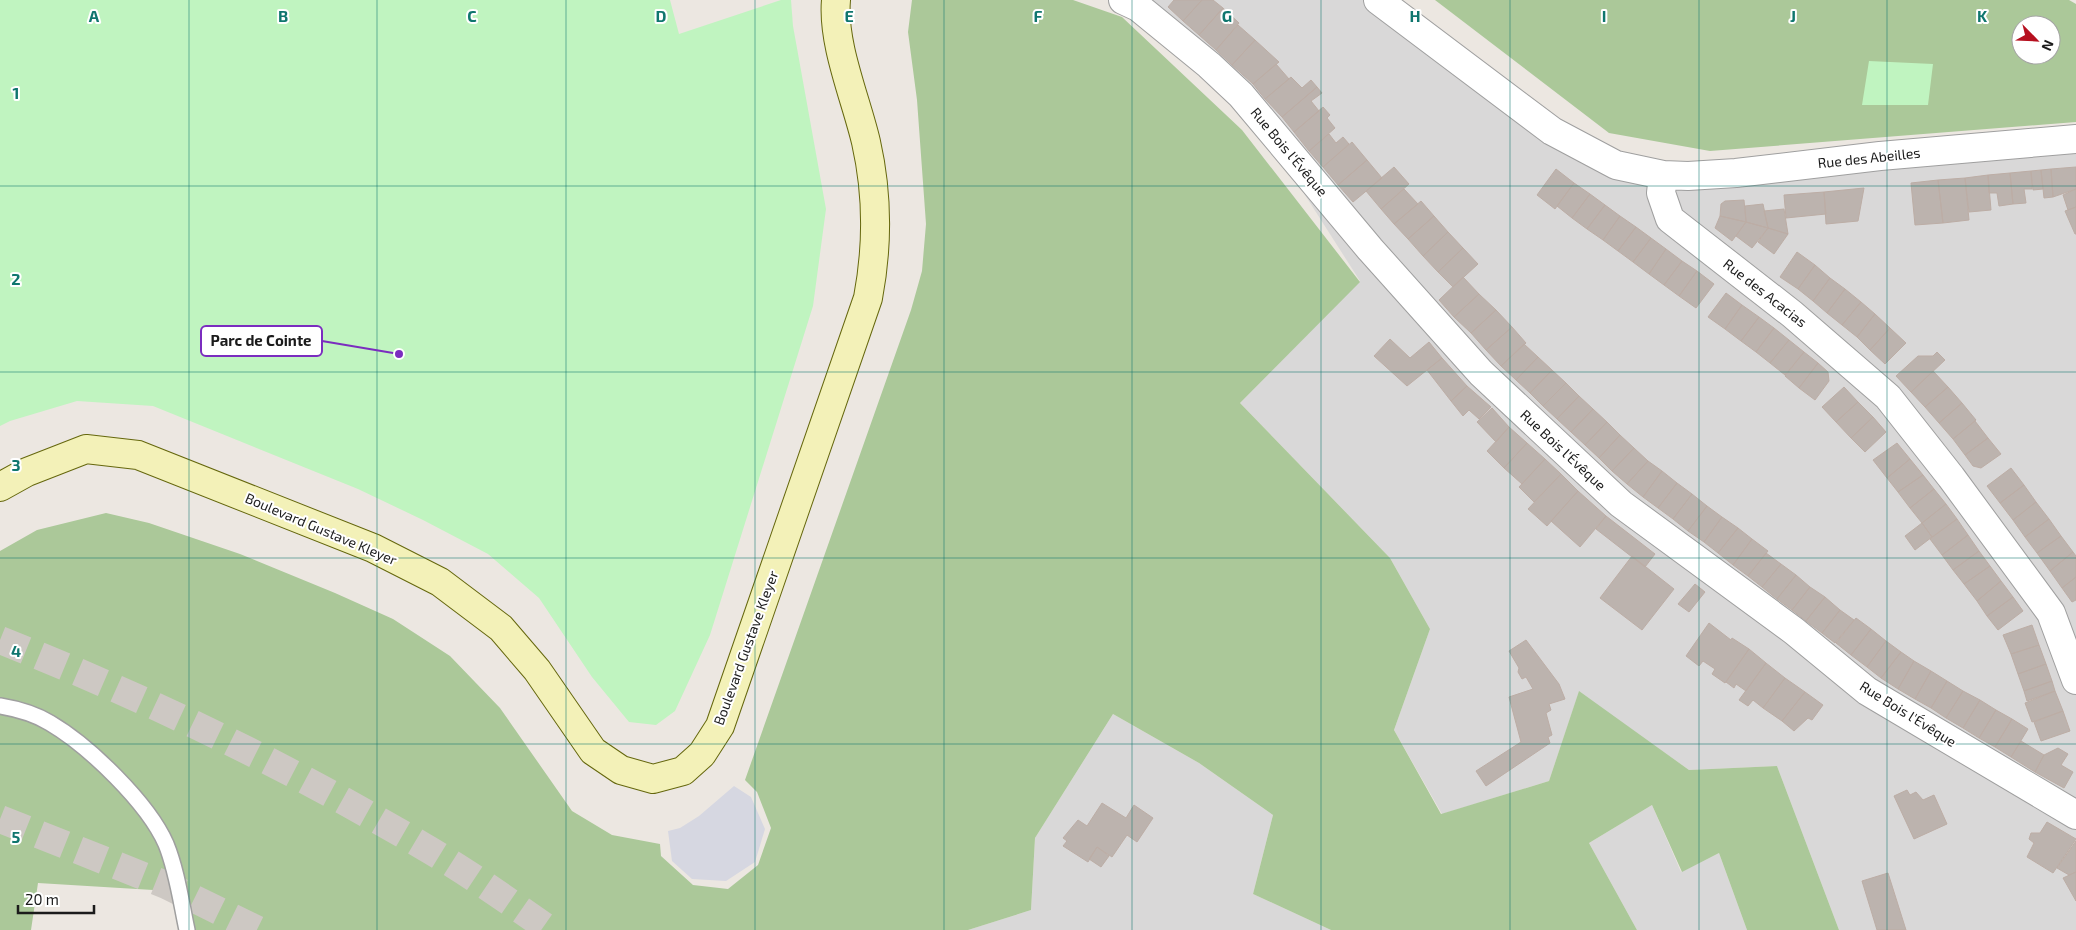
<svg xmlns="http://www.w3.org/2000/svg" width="2076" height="930" font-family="'Exo 2',sans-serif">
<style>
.residential{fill:#d9d8d8}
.forest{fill:#abc899;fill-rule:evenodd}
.park{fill:#c0f4c0}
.plaza{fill:#d6d7e1}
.building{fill:#bcb3ae;stroke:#bcada5}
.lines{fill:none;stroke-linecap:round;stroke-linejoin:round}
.highway-tunnel{stroke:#cdc8c3;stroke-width:28;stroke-dasharray:28 14;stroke-linecap:butt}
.lane-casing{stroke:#9f9f9f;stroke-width:18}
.street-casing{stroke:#9f9f9f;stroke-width:30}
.secondary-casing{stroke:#65670d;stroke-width:30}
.lane{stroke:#fff;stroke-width:15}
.street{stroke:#fff;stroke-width:28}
.secondary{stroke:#f3f1b8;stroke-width:28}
.grid{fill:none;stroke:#0f766e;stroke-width:1;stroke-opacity:0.55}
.labels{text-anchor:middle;stroke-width:4;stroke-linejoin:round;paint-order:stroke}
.street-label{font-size:14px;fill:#1b1b1b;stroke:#fff}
.grid-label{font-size:16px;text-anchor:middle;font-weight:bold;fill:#0f766e;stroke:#fff;stroke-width:4;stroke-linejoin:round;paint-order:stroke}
.leader{fill:none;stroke:#7b2cbf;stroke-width:2}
.callout-dot{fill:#7b2cbf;stroke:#fff;stroke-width:2}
.callout{fill:#fff;stroke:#7b2cbf;stroke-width:2}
.callout-label{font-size:15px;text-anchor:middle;font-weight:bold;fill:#1b1b1b}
</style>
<rect width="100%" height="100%" fill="#ece7e1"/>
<path class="residential" d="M1144,0H1375L1552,131L1663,175L2076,139V930H1839L1777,766L1689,770L1579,692L1549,781L1442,814L1394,730L1430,629L1390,558L1240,403L1360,281L1241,95Z
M1113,714L1199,763L1273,815L1253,894L1331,930H968L1031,910L1035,838Z
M1652,805L1681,872L1719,853L1747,930H1637L1589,843Z"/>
<path class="forest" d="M912,0H1073L1122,17L1242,130L1360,282L1240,403L1390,558L1430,629L1394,730L1441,814L1549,781L1579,691L1689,770L1777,766L1839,930H1747L1719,853L1682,872L1652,805L1589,843L1637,930H1331L1253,894L1273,815L1199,763L1113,714L1035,838L1031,910L968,930H194L186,892L38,883L31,930H0V551L37,530L106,513L149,523L240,554L335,593L393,619L450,656L500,708L572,811L612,835L660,844L661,856L693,885L728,889L758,865L771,828L757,792L745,780L911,310L922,271L926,224L917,100L908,32Z
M1435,0H2069L2076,4V122L1710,151L1609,133ZM2021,25H2051V55H2021Z"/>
<path class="park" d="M0,0H670L679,34L781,0H791L793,26L826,209L813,306L710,635L675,711L656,725L629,722L592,677L539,598L488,554L423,520L358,489L153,406L77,401L10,421L0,426Z
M1869,61L1933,64L1928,105H1862Z"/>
<path class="plaza" d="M734,786L751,797L765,829L755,862L726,881L692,879L672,861L668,831L680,828L699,816Z"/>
<path class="building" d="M1174,0H1202L1183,21L1168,7Z
M1202,0H1213L1223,8L1199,35L1183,21Z
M1223,8L1239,23L1216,50L1199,35Z
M1238,25L1255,40L1232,65L1216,50Z
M1255,40L1279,62L1253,84L1232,65Z
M1276,64L1289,79L1265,99L1253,84Z
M1291,77L1302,88L1311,80L1317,87L1282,117L1265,99Z
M1317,87L1322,93L1311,101L1319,111L1294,132L1282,117Z
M1323,107L1330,115L1327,118L1335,128L1309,151L1294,132Z
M1329,134L1336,143L1343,137L1349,144L1323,167L1309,151Z
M1352,142L1367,160L1338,185L1323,167Z
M1367,160L1382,178L1353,202L1338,185Z
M1394,167L1409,184L1381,209L1366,191Z
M2076,167V189L2053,197L2051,169Z
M1556,169L1574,183L1555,209L1537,195Z
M2051,169L2053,197L2044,198L2041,170Z
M2041,170L2043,189L2033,190L2031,171Z
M2031,171L2032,189H2024L2026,203L2013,204L2010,173Z
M2010,173L2013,204L1999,206L1997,193H1989L1988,175Z
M1988,175L1991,210L1969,212L1965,178Z
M1965,178L1969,220L1943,223L1938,180Z
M1938,180L1943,223L1915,225L1911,183Z
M1574,183L1590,194L1572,218L1557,206Z
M1864,188L1858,221L1826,224L1824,192Z
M1404,189L1418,204L1394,224L1381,209Z
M2076,189V207L2068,210L2063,195Z
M1824,192L1826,214L1786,218L1784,195Z
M1590,194L1605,205L1587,229L1572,218Z
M1744,200L1746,222L1720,216L1721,204L1725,201Z
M1421,201L1434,216L1408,239L1394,224Z
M1763,204L1768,228L1746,222L1745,206Z
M1605,205L1620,216L1603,240L1587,229Z
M2076,207V234H2075L2065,211Z
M1784,209L1788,234L1768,228L1764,211Z
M1434,216L1448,232L1423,256L1408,239Z
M1620,216L1636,227L1618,251L1603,240Z
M1720,216L1746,222L1732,241L1715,228Z
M1746,222L1768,228L1752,248L1736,236Z
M1636,227L1651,238L1633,262L1618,251Z
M1768,228L1788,234L1774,254L1758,242Z
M1448,232L1463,248L1438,272L1423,256Z
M1651,238L1666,249L1649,274L1633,262Z
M1463,248L1478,264L1453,287L1438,272Z
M1666,249L1682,261L1664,285L1649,274Z
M1797,252L1815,265L1798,289L1780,277Z
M1682,261L1697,271L1679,296L1664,285Z
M1815,265L1830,278L1813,301L1798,289Z
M1697,271L1714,284L1696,308L1679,296Z
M1463,277L1479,294L1454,317L1439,300Z
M1830,278L1845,289L1827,313L1813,301Z
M1845,289L1861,302L1842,325L1827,313Z
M1726,293L1742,305L1725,329L1708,317Z
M1479,294L1496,310L1471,333L1454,317Z
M1861,302L1875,314L1857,337L1842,325Z
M1742,305L1759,317L1741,341L1725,329Z
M1496,310L1512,327L1486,350L1471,333Z
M1875,314L1890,328L1870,350L1857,337Z
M1759,317L1774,328L1756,352L1741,341Z
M1512,327L1526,343L1501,366L1486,350Z
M1774,328L1789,340L1770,363L1756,352Z
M1890,328L1906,343L1885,364L1870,350Z
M1390,339L1410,358L1429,342L1442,358L1407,386L1374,356Z
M1789,340L1804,352L1785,375L1770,363Z
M1524,344L1538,357L1516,380L1501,366Z
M1804,352L1818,363L1799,388L1785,376Z
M1937,352L1945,360L1911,392L1896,376L1918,356H1933Z
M1538,357L1552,370L1530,393L1516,380Z
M1442,358L1467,386L1451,401L1427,370Z
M1818,363L1828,372L1829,381L1815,400L1799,388Z
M1552,370L1566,383L1543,406L1530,393Z
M1933,371L1948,387L1925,407L1911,392Z
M1566,383L1579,396L1557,419L1543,406Z
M1467,386L1491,407L1479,419L1469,410L1463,416L1451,401Z
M1844,387L1858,402L1836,422L1822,407Z
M1948,387L1962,403L1939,423L1925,407Z
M1579,396L1593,409L1571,432L1557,419Z
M1858,402L1873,417L1851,438L1836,422Z
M1962,403L1976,420L1953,439L1939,423Z
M1492,408L1509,427L1496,442L1477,422Z
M1593,409L1607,422L1585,445L1571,432Z
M1873,417L1886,432L1865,452L1851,438Z
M1975,421L1988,438L1965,455L1953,439Z
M1607,422L1620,435L1599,458L1585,445Z
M1509,427L1527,443L1504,468L1487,451Z
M1620,435L1634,448L1612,471L1599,458Z
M1988,438L2001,454L1981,468L1973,466L1965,455Z
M1527,443L1545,459L1522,484L1504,468Z
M1897,443L1910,459L1887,478L1873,460Z
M1634,448L1648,461L1627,484L1612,471Z
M1545,459L1561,474L1534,502L1519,487Z
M1910,459L1923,475L1898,492L1887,478Z
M1648,461L1662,471L1643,497L1627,484Z
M2011,468L2024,485L2000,503L1987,486Z
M1662,471L1677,483L1658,508L1643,497Z
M1561,474L1578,491L1547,526L1528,509Z
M1923,475L1934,489L1910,508L1898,492Z
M1677,483L1692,494L1673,519L1658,508Z
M2024,485L2036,502L2013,520L2000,503Z
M1934,489L1946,504L1922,523L1910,508Z
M1578,491L1606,516L1580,547L1551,521Z
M1692,494L1707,506L1688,531L1673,519Z
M2036,502L2049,519L2025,537L2013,520Z
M1946,504L1957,519L1932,537L1922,523Z
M1707,506L1722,517L1704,542L1688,531Z
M1606,516L1655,554L1645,567L1596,529Z
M1722,517L1738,528L1718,553L1704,542Z
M1957,519L1968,535L1942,555L1930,539Z
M2049,519L2061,536L2037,553L2025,537Z
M1922,523L1932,537L1915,550L1905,536Z
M1738,528L1752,539L1733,565L1718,553Z
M1968,535L1979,551L1953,570L1942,555Z
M2061,536L2073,552L2050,571L2037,553Z
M1752,539L1768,551L1748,576L1733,565Z
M1979,551L1990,566L1964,584L1953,570Z
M2073,552L2076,556V577L2062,588L2050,571Z
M1766,553L1781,564L1762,587L1748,576Z
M1632,556L1674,589L1642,630L1600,598Z
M1781,564L1796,575L1777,599L1762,587Z
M1990,566L2001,581L1977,601L1964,584Z
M1796,575L1810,587L1792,610L1777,599Z
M2076,577V600L2072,602L2062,588Z
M2001,581L2013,597L1987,616L1977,601Z
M1695,584L1705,592L1689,612L1678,604Z
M1810,587L1825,597L1806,621L1792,610Z
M1825,597L1840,610L1822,633L1806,621Z
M2013,597L2023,611L1998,630L1987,616Z
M1840,610L1854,620L1835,643L1822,633Z
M1856,618L1871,629L1851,655L1836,643Z
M1709,623L1731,640L1732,638L1749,649L1725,683L1712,674L1715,669L1703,661L1699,666L1686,656Z
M2032,625L2039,645L2011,654L2003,635Z
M1871,629L1886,641L1867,667L1851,655Z
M1526,640L1559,684L1565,699L1549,704L1551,710L1546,713L1552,735L1548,737L1550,743L1486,786L1476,771L1521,742L1509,697L1533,689L1526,677L1522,679L1518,672L1519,668L1509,651Z
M1886,641L1901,652L1881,678L1867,667Z
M2039,645L2046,664L2018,674L2011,654Z
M1749,649L1766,663L1746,691L1736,684L1734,688L1726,682Z
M1901,652L1914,661L1898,689L1881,678Z
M1914,661L1931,671L1915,699L1898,689Z
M1766,663L1785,678L1763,708L1753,700L1748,706L1739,700Z
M2046,664L2052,681L2024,691L2018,674Z
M1931,671L1947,681L1931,708L1915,699Z
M1785,678L1805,692L1782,721L1763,708Z
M1947,681L1963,691L1946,718L1931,708Z
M2052,681L2055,691L2027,701L2024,691Z
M1963,691L1980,700L1963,728L1946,718Z
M2055,691L2063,711L2032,722L2025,703Z
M1805,692L1823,705L1812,720L1808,718L1794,731L1782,721Z
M1980,700L1996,710L1979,738L1963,728Z
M1996,710L2012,719L1995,747L1979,738Z
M2063,711L2070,731L2041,741L2034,722Z
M2012,719L2028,729L2011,757L1995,747Z
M2021,741L2044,755L2035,772L2011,757Z
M2058,748L2068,754L2061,765L2073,772L2064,788L2035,772L2044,755Z
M1907,790L1910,795L1916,792L1923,800L1934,795L1947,824L1914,839L1894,796Z
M1102,803L1126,818L1134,805L1153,818L1137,842L1127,835L1112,857L1097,847L1088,862L1063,846L1067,841L1063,838L1078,820L1087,826Z
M2047,822L2076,839L2053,873L2027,857L2034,843L2029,839L2031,833H2040Z
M2076,841V872L2069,875L2057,868Z
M1097,847L1109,856L1101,867L1089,859Z
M2076,872V901L2063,878Z
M1888,873L1906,930H1877L1862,881Z"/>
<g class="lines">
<path class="highway-tunnel" d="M0,640C146,698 286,765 421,845C466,871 508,901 550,930
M0,819L166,885L258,930"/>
<defs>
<path id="lane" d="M0,706C18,709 35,714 50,723C89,746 148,803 166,844C177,871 181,902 187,930"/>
<path id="street" d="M1123,0L1138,7L1209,65L1241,95L1370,249L1481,373L1621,504L1794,631L1867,691L2076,815
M1378,0L1552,131L1616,165L1663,175L1688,176L1736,173L1880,156L2076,139
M1663,175L1661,193L1670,219L1792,314L1888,397L1951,477L2051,613L2076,680"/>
<path id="secondary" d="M0,487L27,472L86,449L138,455L373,548L440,582L501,628L537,670L593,751L621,770L653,779L683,771L702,754L720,726L868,298C878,245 878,195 866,142C856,99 832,44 836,0"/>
</defs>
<use href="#lane" class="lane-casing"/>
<use href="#street" class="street-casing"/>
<use href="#secondary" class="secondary-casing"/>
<use href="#lane" class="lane"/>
<use href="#street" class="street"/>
<use href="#secondary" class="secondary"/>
</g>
<path class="grid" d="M189,0V930M377,0V930M566,0V930M755,0V930M944,0V930M1132,0V930M1321,0V930M1510,0V930M1699,0V930M1887,0V930M0,186H2076M0,372H2076M0,558H2076M0,744H2076"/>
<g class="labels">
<g class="street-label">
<text transform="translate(1289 152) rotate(50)" y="5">Rue Bois l'Évêque</text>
<text transform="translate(1869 158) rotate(-6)" y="5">Rue des Abeilles</text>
<text transform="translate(1765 293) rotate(38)" y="5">Rue des Acacias</text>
<text transform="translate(1563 450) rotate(43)" y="5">Rue Bois l'Évêque</text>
<text transform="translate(321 529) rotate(23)" y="5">Boulevard Gustave Kleyer</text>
<text transform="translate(746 648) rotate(-70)" y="5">Boulevard Gustave Kleyer</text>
<text transform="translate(1908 714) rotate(32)" y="5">Rue Bois l'Évêque</text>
</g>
</g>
<g class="grid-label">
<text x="94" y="22">A</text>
<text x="283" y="22">B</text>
<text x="472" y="22">C</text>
<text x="661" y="22">D</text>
<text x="849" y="22">E</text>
<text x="1038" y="22">F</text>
<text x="1227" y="22">G</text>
<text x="1415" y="22">H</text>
<text x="1604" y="22">I</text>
<text x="1793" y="22">J</text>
<text x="1982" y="22">K</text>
<text x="16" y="99">1</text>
<text x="16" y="285">2</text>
<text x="16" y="471">3</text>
<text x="16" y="657">4</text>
<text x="16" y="843">5</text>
</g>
<path class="leader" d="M399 354L322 341"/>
<circle class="callout-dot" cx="399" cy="354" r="5"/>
<rect class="callout" x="201" y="326" width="121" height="30" rx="5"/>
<g class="callout-label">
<text x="261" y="346">Parc de Cointe</text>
</g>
<g transform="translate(2036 40) rotate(114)"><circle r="24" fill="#ffffff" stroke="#a4a4a4"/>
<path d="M0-4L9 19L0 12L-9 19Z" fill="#b6101f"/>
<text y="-8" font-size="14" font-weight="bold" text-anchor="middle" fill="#1b1b1b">N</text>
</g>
<path d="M18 905v8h76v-8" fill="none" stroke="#1b1b1b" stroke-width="2.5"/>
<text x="25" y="905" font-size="15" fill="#1b1b1b" stroke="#ffffff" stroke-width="4" paint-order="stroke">20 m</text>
</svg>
